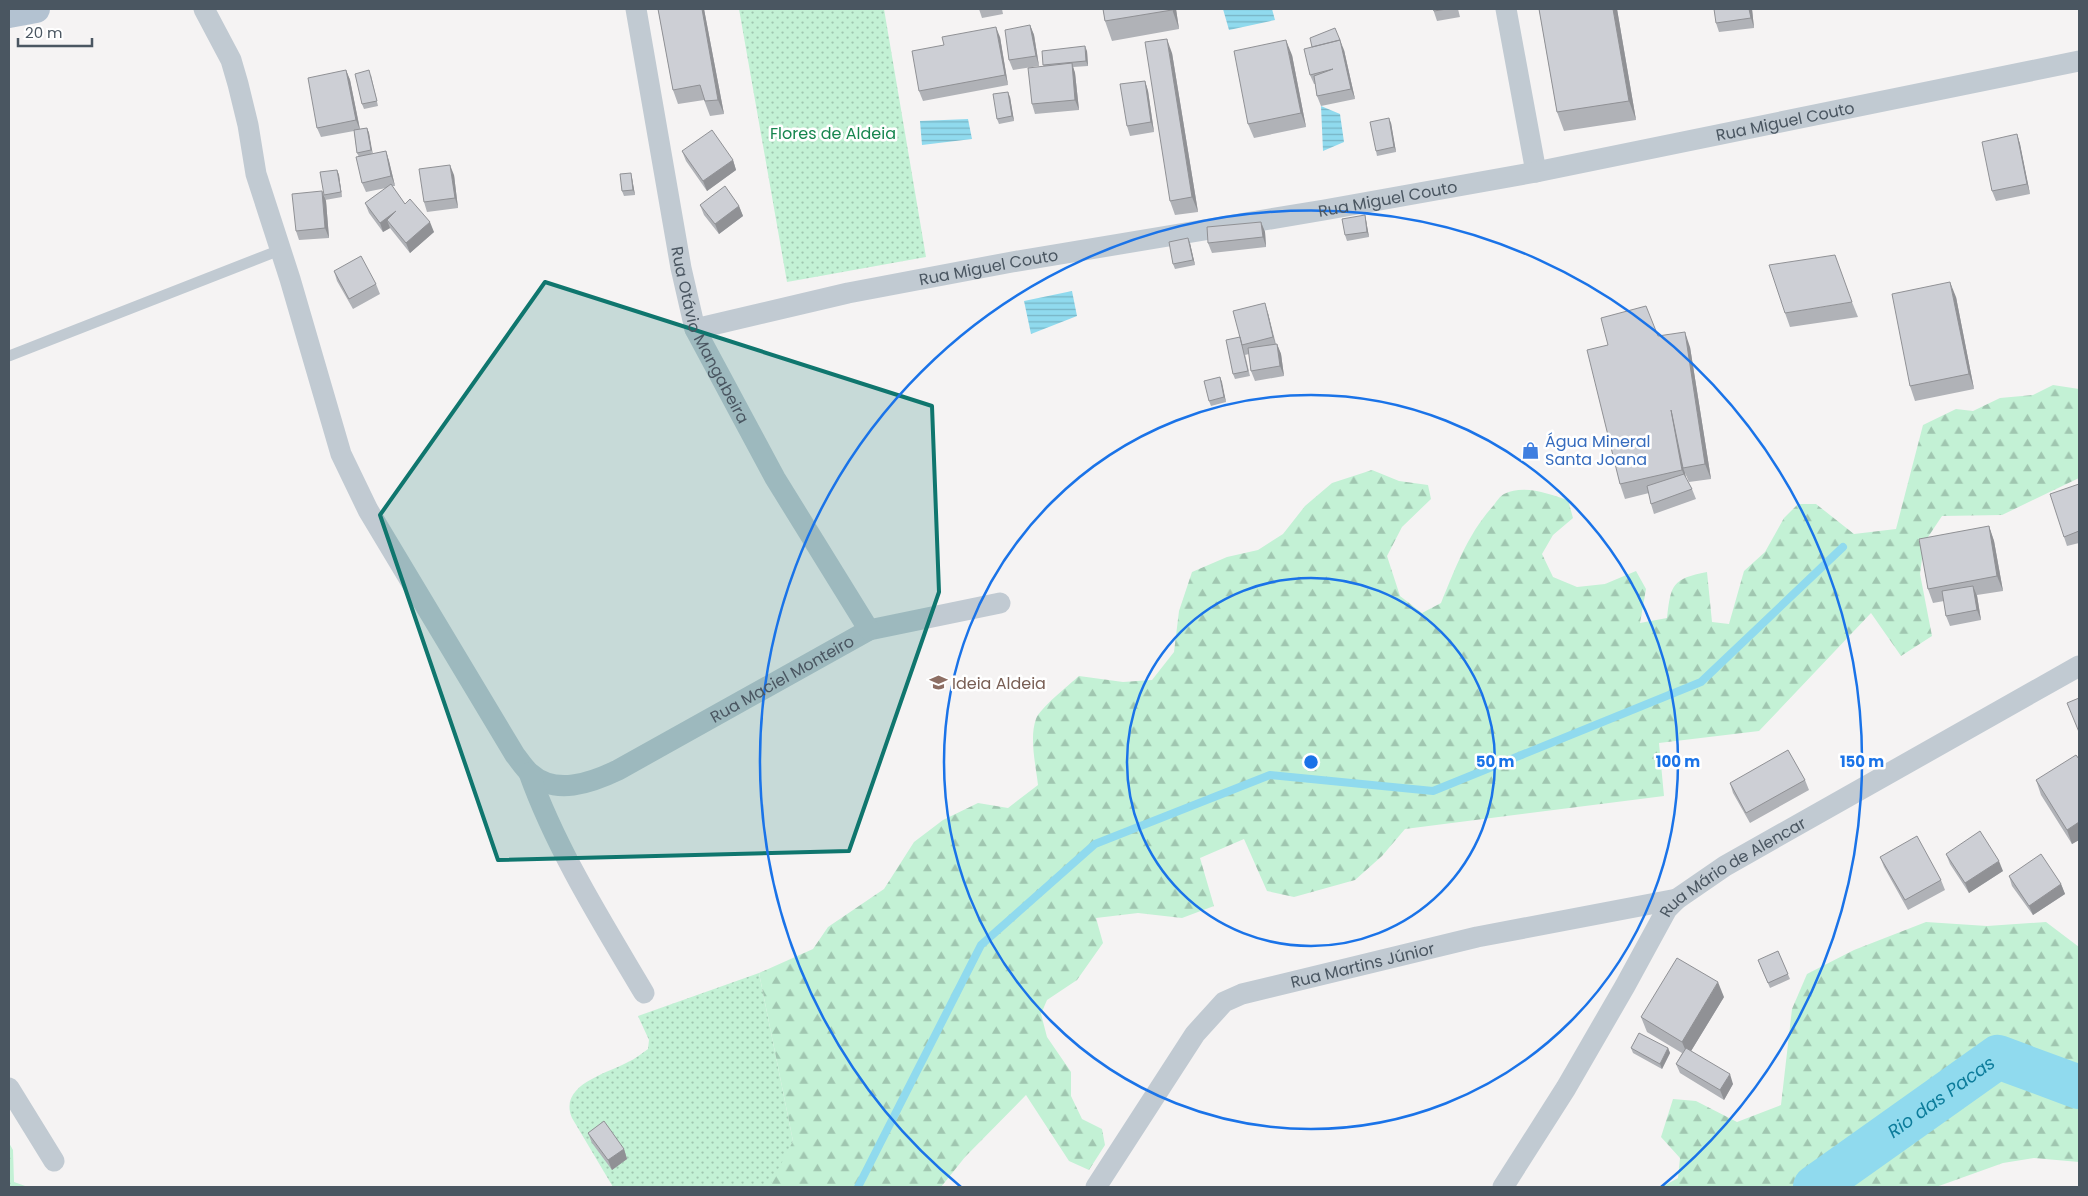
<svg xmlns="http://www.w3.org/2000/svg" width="2088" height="1196" font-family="Poppins,sans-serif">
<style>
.green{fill:url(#green-dots)}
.forest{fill:url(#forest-firs)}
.water{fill:url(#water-rules)}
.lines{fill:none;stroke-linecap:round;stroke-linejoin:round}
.stream{stroke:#90daee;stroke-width:8}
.river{stroke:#90daee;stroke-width:44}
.lane{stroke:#c1cad2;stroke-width:11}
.street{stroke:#c1cad2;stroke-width:21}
.primary{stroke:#b3c2d1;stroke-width:28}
.wall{fill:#b0b2b7}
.shaded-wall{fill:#909195}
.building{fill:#cdcfd5;stroke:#909195}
.marked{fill:#0f766e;fill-opacity:0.2;stroke:#0f766e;stroke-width:4;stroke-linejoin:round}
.ring{fill:none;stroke:#1a73e8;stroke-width:2.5}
.labels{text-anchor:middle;stroke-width:5;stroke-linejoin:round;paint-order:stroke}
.street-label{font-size:16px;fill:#4a5661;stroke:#fff}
.park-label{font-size:16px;fill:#17864f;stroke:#fff}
.shop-label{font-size:16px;fill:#366cbe;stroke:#fff;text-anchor:start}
.education-label{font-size:16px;fill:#785e54;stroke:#fff;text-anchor:start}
.water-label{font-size:18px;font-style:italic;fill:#0c7c9b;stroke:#fff}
.centre{fill:#1a73e8;stroke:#fff;stroke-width:2.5}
.ring-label{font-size:15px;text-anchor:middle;font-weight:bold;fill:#1a73e8;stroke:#fff;stroke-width:5;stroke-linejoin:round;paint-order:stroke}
</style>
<defs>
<pattern id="green-dots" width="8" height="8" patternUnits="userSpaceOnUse" patternTransform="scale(1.25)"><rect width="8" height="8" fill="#c3f1d5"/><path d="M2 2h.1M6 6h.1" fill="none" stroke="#a0c6b0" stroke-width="1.8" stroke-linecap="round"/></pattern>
<pattern id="forest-firs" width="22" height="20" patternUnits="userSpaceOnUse" patternTransform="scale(1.25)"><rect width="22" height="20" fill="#c3f1d5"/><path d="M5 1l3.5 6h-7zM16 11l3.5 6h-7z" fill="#a0c6b0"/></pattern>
<pattern id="water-rules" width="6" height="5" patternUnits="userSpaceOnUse" patternTransform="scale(1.25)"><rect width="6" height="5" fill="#90daee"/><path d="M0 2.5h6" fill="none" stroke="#78b4c4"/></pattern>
</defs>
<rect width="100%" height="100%" fill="#f5f3f3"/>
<path class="green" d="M739,9H884L926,257L787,282Z
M759,973L793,1141L772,1186L613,1187L572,1118C558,1085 606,1074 628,1062C635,1059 641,1054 648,1049L649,1040L638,1016Z"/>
<path class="forest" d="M2053,385L2079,389V478L2002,515L1942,516L1924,543L1920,574L1932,636L1901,656L1871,613L1759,731L1659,743L1664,796L1405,829L1382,856L1355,880L1294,897L1267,891L1244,839L1200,858L1214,906L1182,918L1138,913L1096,918L1103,943L1077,980L1047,1000L1041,1014L1047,1037L1071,1072V1096L1082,1119L1102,1129L1105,1145L1089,1170L1069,1161L1026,1095L965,1157L941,1187H769L793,1141L759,973L813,949L828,927L884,889L914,842L943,820L978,803L1008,808L1038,785C1036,766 1029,738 1036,719C1040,708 1069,685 1079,676L1123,682L1152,680L1174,652L1179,611L1192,572L1227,557L1258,550L1283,534L1305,506L1332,483L1372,470L1399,481L1428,485L1431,499L1402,527L1387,556L1400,596L1422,613L1441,603C1455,569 1468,533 1494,505C1496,502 1500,496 1504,494C1524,484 1549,494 1568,500L1573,518L1553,535L1542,554L1553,577L1577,587L1605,584L1636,571L1646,589L1640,623L1667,618C1671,584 1672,579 1707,572L1712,622L1729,624L1744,571L1765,552L1784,518L1798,504H1816L1854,534L1896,529L1923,425L1956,409L1973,411L2000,398L2033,395Z
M1926,922L1987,926L2046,922L2079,947V1162L2034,1158L2003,1163L1936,1187H1662L1678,1178L1680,1158L1661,1137L1673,1099L1696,1101L1737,1122L1781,1105L1792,1009L1807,974L1854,950Z
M9,1143L13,1150L14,1182L28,1187H9Z"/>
<path class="water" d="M1223,9H1272L1275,20L1229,30Z
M1321,106L1340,114L1344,142L1323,151Z
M968,119L972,139L922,145L920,121Z
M1072,291L1077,316L1031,334L1024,301Z"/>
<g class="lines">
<path class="stream" d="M858,1187L981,945L1095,844L1270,775L1433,791L1701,682L1843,547"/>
<path class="river" id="s1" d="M1815,1187L1998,1057L2079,1087"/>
<path class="lane" d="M9,356L280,250"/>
<g class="street">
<path id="s2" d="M204,9L231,60L238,84L248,125L256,174L290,279L341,454L368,510L515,755C520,761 524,768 530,773C555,796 591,783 618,770L869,630L1000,603"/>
<path id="s3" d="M636,9L681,268L695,329L775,478L869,630"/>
<path d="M1506,9L1536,172"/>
<path id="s4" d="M695,329L848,293L1012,262L1324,210L1536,172L2079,61"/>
<path d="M529,773C557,851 602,922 644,993"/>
<path d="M9,1088L54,1161"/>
<path id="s5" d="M1096,1187L1195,1034L1224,1002L1242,994L1477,937L1677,899"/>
<path id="s6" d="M1503,1187L1566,1088L1625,986L1667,909L1677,899L1725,866L2079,666"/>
</g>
<path class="primary" d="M9,14L36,9"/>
</g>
<path class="wall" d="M658,9H704L724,114L710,116L704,100L678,104L673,90Z
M979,9H1002L1003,14L982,18Z
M1103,9H1176L1179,29L1112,41L1105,21Z
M1433,9H1458L1460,17L1437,21Z
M1539,9H1617L1636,120L1564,131L1557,112Z
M1752,9L1754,28L1719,32L1716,23Z
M1030,25L1034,35L1039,66L1013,70L1009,60Z
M1000,37L1008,85L923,101L919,91Z
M1344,50L1355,99L1321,106L1317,96L1315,84H1314L1310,75Z
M1087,51L1088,66L1073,67L1075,73L1079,110L1035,114L1032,104L1044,66L1043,65Z
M1172,53L1198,212L1175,215L1170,201Z
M1292,55L1306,127L1254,138L1248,124Z
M346,70L350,80L360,129L367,128L369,133L372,154L386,151L389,161L395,186H392L405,204L434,232L410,253L390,228L383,232L369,213L365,203L386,188L366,192L362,183L359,157L357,153L354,131L321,137L317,128Z
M371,75L378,106L364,109L362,104Z
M1145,81L1148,91L1154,132L1130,136L1127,126Z
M1010,97L1014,121L999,124L997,119Z
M1391,123L1396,152L1377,156L1376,151Z
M2017,134L2020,144L2030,194L1996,201L1992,191Z
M682,151L733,160L736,170L707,191L686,161Z
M337,170L339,175L342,197L325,200L324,195Z
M454,175L458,208L427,212L424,202Z
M632,178L635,195L624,196L622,191Z
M322,191L326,201L329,238L299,240L296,231Z
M700,205L739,206L743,216L719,234L704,215Z
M1365,215L1366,220L1369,237L1347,241L1345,235Z
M1261,222L1265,232L1266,247L1212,253L1208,243Z
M1190,243L1195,265L1175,269L1173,264Z
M334,271L376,284L380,294L353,309L337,281Z
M1956,297L1974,389L1915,401L1910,386Z
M1852,302L1858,317L1790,327L1785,313Z
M1268,313L1276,344H1277L1281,354L1284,376L1255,381L1251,371L1249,354L1245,355V354L1250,376L1235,379L1233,374L1240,337Z
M1658,336L1690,347L1711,479L1689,482L1685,473L1686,479L1692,489L1696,499L1654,514L1651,504L1649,493L1625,499L1620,484L1608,345Z
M1220,377L1226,402L1211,406L1209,401Z
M2079,484V543L2067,546L2064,537Z
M1989,526L1994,541L2003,591L1977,595L1981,620L1950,626L1946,616L1944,601L1933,603L1928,589Z
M2079,759V840L2072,844L2041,795L2036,780Z
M1805,780L1809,790L1750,823L1733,793L1730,783Z
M1946,854L2003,871L1969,893L1950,864Z
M1880,857L1941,880L1945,890L1908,910L1884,867Z
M2009,876L2061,884L2065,894L2033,915L2012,886Z
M1778,951L1790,979L1770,988L1760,965Z
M1724,997L1691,1051L1733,1084L1724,1100L1680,1073L1676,1064L1682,1053L1647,1032L1641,1017Z
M1631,1048H1668L1670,1053L1662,1069L1633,1053Z
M588,1133L624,1149L627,1159L612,1170L592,1143Z"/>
<path class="shaded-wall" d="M702,9H704L724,114L718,100Z
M1172,9H1176L1179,29Z
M1613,9H1617L1636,120L1629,101Z
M1749,9H1752L1754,28L1751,18Z
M1030,25L1034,35L1039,66L1036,56Z
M996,27L1000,37L1008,85L1005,75Z
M1167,39L1172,53L1198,212L1192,197Z
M1286,40L1292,55L1306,127L1301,113Z
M1340,40L1344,50L1355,99L1351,89Z
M1085,46L1087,51L1088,66L1086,61Z
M1072,63L1075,73L1079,110L1075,100Z
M346,70L350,80L360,130L356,120Z
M1145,81L1148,91L1154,132L1151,122Z
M1008,92L1010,97L1014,121L1012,116Z
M1389,118L1391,123L1396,152L1394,147Z
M367,128L369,133L373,155L371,150Z
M2017,134L2020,144L2030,194L2027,184Z
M386,151L389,161L395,186L391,176Z
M733,160L736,170L707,191L703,181Z
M450,165L454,175L458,208L455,198Z
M337,170L339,175L342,197L341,192Z
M631,173L632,178L635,195L633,190Z
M322,191L326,201L329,238L325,228Z
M739,206L743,216L719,234L715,224Z
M396,211L387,220L390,228L383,232L380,223Z
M1365,215L1366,220L1369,237L1367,232Z
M430,222L434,232L410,253L406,243Z
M1261,222L1265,232L1266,247L1263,237Z
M1188,238L1190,243L1195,265L1193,260Z
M1950,282L1956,297L1974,389L1969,374Z
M1265,303L1268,313L1276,347L1273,337Z
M1685,332L1690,347L1711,479L1705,464Z
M1277,344L1281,354L1284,376L1280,366Z
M1220,377L1222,382L1226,402L1224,397Z
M1671,410L1683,468L1685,473L1687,484L1682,470Z
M1989,526L1994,541L2003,591L1997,576Z
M1973,586L1977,596L1981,620L1977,610Z
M2079,822V840L2072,844L2067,830Z
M1999,861L2003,871L1969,893L1965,883Z
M2061,884L2065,894L2033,915L2029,906Z
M1718,982L1724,997L1688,1056L1682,1042Z
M1668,1048L1670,1053L1662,1069L1660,1064Z
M1730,1074L1733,1084L1724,1100L1720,1090Z
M624,1149L627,1159L612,1170L608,1160Z"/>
<path class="building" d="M658,9H702L718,100L705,101L700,85L673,90Z
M1103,9H1172V10L1105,21Z
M1433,9H1447L1434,11Z
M1539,9H1613L1629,101L1557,112Z
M1714,9H1749L1751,18L1716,23Z
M1030,25L1036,56L1009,60L1005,30Z
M996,27L1005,75L919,91L912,51L944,45L942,37Z
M1335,28L1340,40L1312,47L1310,38Z
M1167,39L1192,197L1170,201L1145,42Z
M1286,40L1301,113L1248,124L1234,51Z
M1340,40L1351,89L1317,96L1314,76L1333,69L1310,75L1304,49Z
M1085,46L1086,61L1043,65L1042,51Z
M1072,63L1075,100L1032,104L1028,68Z
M346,70L356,120L317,128L308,78Z
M369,70L377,101L362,104L355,74Z
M1145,81L1151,122L1127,126L1120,84Z
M1008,92L1012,116L997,119L993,94Z
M1389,118L1394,147L1376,151L1370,122Z
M367,128L371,150L357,153L354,130Z
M712,130L733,160L703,181L682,151Z
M2017,134L2027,184L1992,191L1982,142Z
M386,151L391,176L362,183L356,157Z
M450,165L455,198L424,202L419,169Z
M337,170L341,192L324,195L320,172Z
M631,173L633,190L622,191L620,174Z
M391,184L405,204L410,199L430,222L406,243L387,220L396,211L380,223L365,203Z
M725,186L739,206L715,224L700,205Z
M322,191L325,228L296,231L292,194Z
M1365,215L1367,232L1345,235L1342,219Z
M1261,222L1263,237L1208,243L1207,227Z
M1188,238L1193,260L1173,264L1169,242Z
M1835,255L1852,302L1785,313L1769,265Z
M361,256L376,284L349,299L334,271Z
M1950,282L1969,374L1910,386L1892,294Z
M1265,303L1273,337L1242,345L1233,311Z
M1646,306L1658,336L1685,332L1705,464L1683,468L1671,410L1682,470L1620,484L1587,350L1608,345L1601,318Z
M1240,337L1248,371L1233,374L1226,340Z
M1277,344L1280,366L1251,371L1248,348Z
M1220,377L1224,397L1209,401L1204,381Z
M1684,474L1692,489L1651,504L1647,486Z
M2079,484V531L2064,537L2050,494Z
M1989,526L1997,576L1928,589L1919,539Z
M1973,586L1977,610L1946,616L1942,591Z
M2079,698V732L2067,703Z
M1788,750L1805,780L1746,813L1730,783Z
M2076,755L2079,759V822L2067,830L2036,780Z
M1980,831L1999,861L1965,883L1946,854Z
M1917,836L1941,880L1905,900L1880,857Z
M2041,854L2061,884L2029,906L2009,876Z
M1778,951L1788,974L1768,983L1758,960Z
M1677,958L1718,982L1682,1042L1641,1017Z
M1639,1033L1668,1048L1660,1064L1631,1048Z
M1686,1048L1730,1074L1720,1090L1676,1064Z
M604,1121L624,1149L608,1160L588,1133Z"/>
<path class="marked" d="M545,282L932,406L939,592L849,851L498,860L380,515Z"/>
<g class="ring">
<circle cx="1311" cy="762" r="184"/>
<circle cx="1311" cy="762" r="367"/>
<path d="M961 1187A551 551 0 1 1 1661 1187"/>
</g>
<defs>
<symbol id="shop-bare" viewBox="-9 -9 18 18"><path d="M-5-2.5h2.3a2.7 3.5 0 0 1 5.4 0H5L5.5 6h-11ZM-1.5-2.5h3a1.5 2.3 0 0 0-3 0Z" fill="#3f7fe0" stroke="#fff" stroke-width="2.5" paint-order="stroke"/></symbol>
<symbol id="school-bare" viewBox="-9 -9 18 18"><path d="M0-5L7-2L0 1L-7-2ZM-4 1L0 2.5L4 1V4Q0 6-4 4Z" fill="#8d6e63" stroke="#fff" stroke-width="2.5" paint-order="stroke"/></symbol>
</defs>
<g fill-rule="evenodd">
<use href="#shop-bare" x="1518" y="438" width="25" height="25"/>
<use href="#school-bare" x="926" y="670" width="25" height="25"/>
</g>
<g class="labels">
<g class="street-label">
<text dy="6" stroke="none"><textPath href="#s4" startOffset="1110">Rua Miguel Couto</textPath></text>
<text dy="6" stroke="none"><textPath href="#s4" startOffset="705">Rua Miguel Couto</textPath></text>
<text dy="6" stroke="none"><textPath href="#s4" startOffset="300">Rua Miguel Couto</textPath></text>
<text dy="6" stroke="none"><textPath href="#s3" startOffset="336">Rua Otávio Mangabeira</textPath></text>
<text dy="6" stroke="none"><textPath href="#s2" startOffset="1120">Rua Maciel Monteiro</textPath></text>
<text dy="6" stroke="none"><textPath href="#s6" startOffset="401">Rua Mário de Alencar</textPath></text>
<text dy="6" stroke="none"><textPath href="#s5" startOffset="369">Rua Martins Júnior</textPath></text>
</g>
<g class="park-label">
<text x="833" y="139">Flores de Aldeia</text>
</g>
<g class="shop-label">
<text x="1545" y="447">Água Mineral<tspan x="1545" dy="18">Santa Joana</tspan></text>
</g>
<g class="education-label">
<text x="952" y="689">Ideia Aldeia</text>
</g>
<g class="water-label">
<text dy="6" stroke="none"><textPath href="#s1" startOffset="155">Rio das Pacas</textPath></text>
</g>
</g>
<circle cx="1311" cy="762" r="8" class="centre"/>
<g class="ring-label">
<text x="1495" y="767">50 m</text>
<text x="1678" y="767">100 m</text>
<text x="1862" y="767">150 m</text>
</g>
<rect width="2088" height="1196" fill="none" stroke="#4a5661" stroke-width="20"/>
<path d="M18 38v8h74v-8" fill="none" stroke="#4a5661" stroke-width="2.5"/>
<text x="25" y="38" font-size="15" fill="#4a5661" stroke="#ffffff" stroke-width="4" paint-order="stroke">20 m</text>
</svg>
